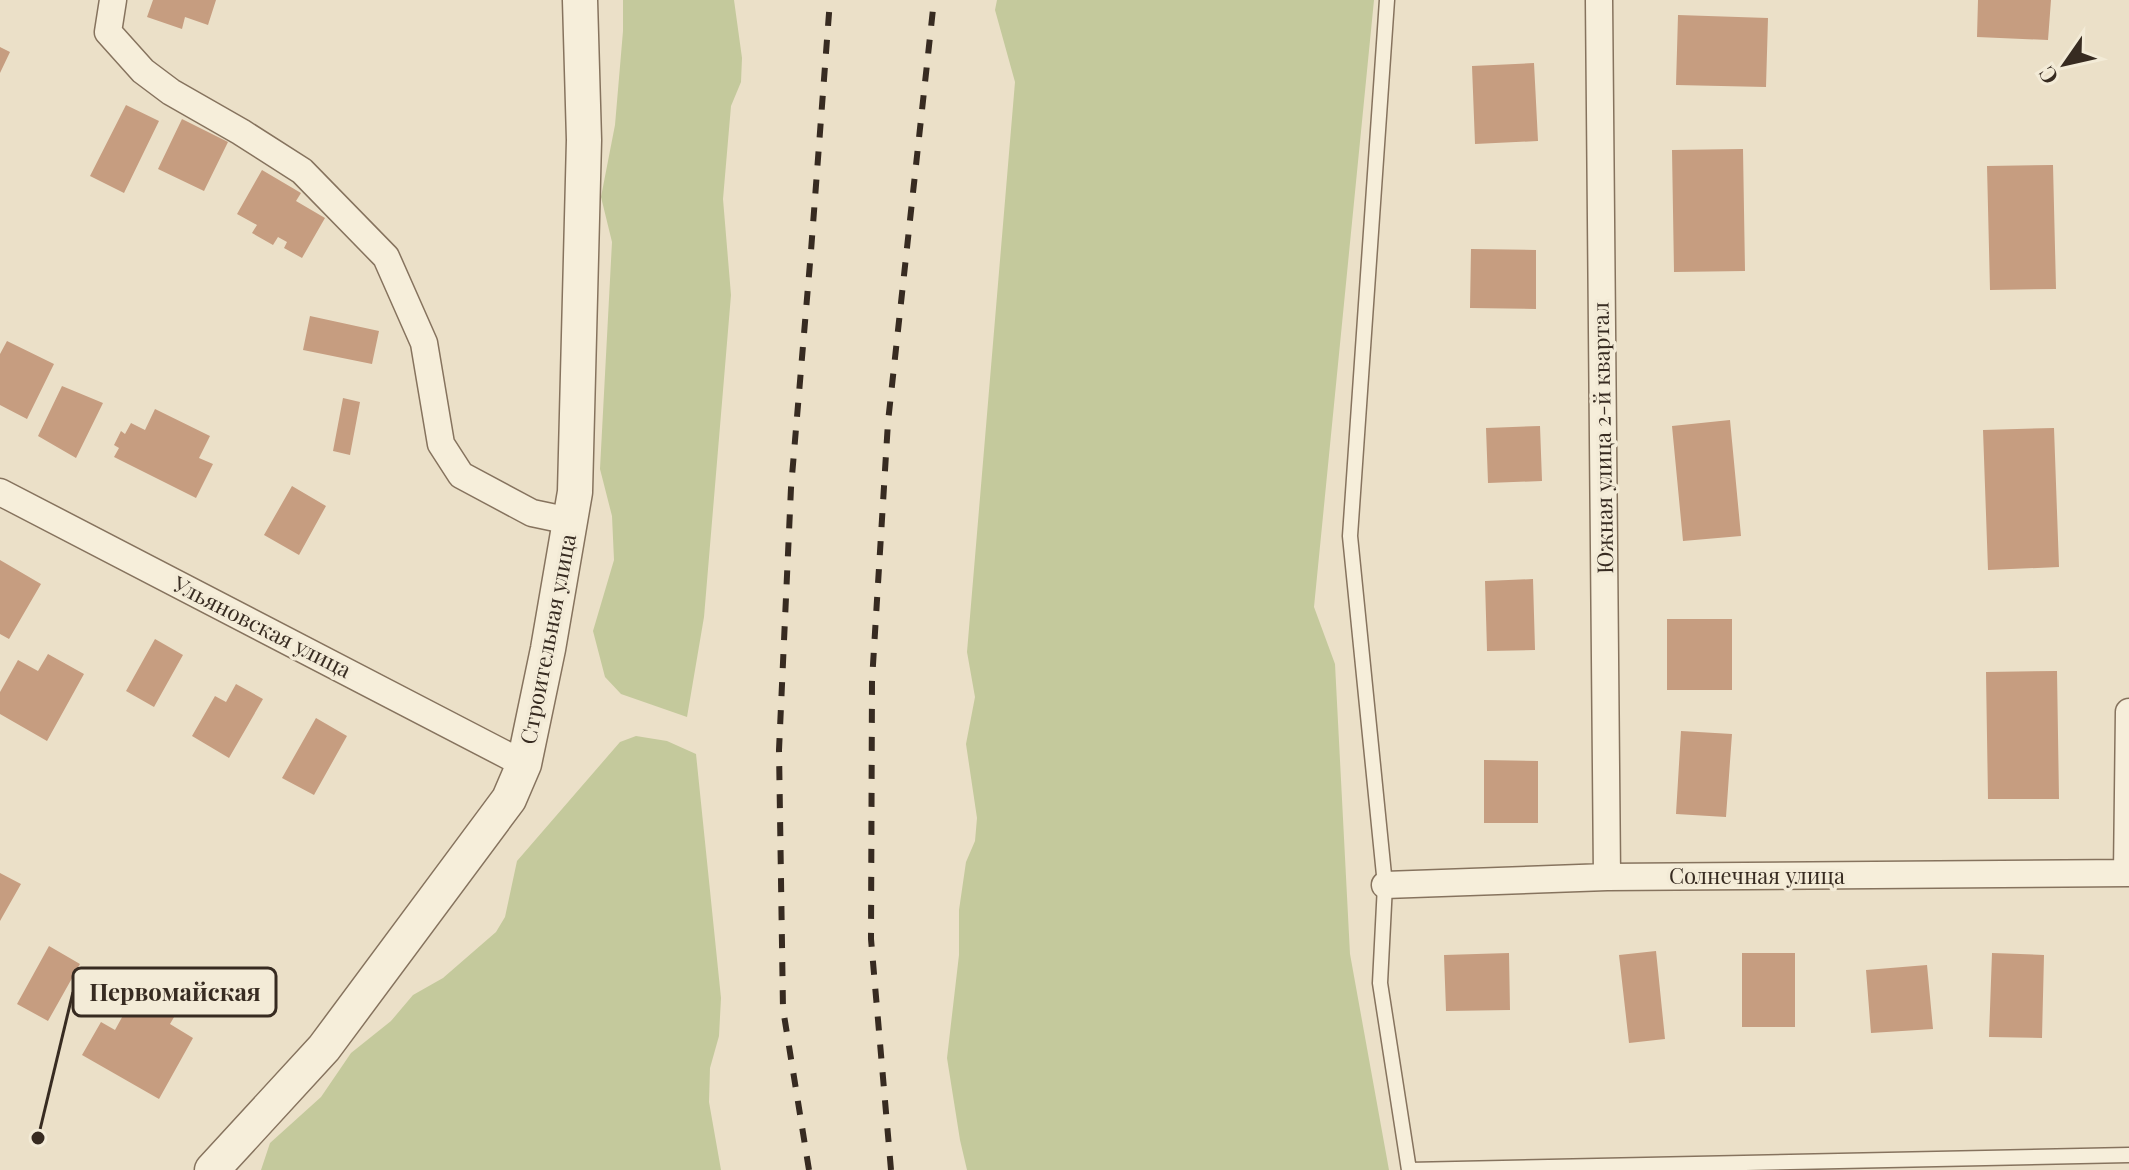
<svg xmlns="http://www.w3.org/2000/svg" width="2129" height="1170" font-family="'Playfair Display',serif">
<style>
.green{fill:#c4c99c}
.building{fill:#c69d80}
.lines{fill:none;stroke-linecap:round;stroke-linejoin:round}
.service-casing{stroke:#86735e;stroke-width:17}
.minor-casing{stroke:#86735e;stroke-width:29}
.tertiary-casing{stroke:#86735e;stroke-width:37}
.service{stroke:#f6eeda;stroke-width:14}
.minor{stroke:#f6eeda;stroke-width:26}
.tertiary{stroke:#f6eeda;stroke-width:34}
.rail{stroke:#372b21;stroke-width:6;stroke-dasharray:14 14;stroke-linecap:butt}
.labels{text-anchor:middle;stroke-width:7;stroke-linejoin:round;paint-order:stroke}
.street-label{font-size:22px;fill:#372b21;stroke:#f3ebd7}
.leader{fill:none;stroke:#372b21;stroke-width:3}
.callout-dot{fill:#372b21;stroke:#f3ebd7;stroke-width:3}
.callout{fill:#f3ebd7;stroke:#372b21;stroke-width:3}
.callout-label{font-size:24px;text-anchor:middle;font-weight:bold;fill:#372b21}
</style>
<rect width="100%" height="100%" fill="#ebe0c8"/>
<path class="green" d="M623,0H734L742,58L741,82L731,106L723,199L731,295L704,617L687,717L621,694L605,677L593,631L614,560L612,516L600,469L612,242L601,197L615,125L623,31Z
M997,0H1374L1314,607L1335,664L1350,954L1389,1170H967L960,1140L947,1058L959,955V910L966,862L975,841L977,818L966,744L975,697L967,652L1015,82L995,10Z
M636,736L667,741L696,754L721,998L719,1036L710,1068L709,1102L721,1170H261L270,1143L321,1097L351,1053L391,1021L413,995L443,978L496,932L505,917L517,861L620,742Z"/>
<path class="building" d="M153,0H216L208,25L185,17L182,29L147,17Z
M1978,0H2051L2048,40L1977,37Z
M1678,15L1768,18L1766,87L1676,85Z
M0,47L10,52L0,73Z
M1534,63L1538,141L1475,144L1472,66Z
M126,105L159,121L124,193L90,176Z
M182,119L228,142L204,191L158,169Z
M1743,149L1745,271L1674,272L1672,150Z
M2053,165L2056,289L1990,290L1987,166Z
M262,170L301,193L296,201L325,218L302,258L284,248L287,242L278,237L273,245L252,233L257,225L237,214Z
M1471,249L1536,250V309L1470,308Z
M310,316L379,331L372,364L303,350Z
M7,341L54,364L27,419L0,405V354Z
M62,386L103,403L76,458L38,436Z
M343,398L360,402L350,455L333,451Z
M155,409L210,436L199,458L213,464L196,498L114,457L119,448L114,445L121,431L125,434L131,423L145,430Z
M1730,420L1741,536L1683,541L1672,426Z
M1540,426L1542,481L1488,483L1486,428Z
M2054,428L2059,567L1988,570L1983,430Z
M292,486L326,506L299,555L264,535Z
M0,560L41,584L9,639L0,634Z
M1533,579L1535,650L1487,651L1485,581Z
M1667,619H1732V690H1667Z
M155,639L183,655L154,707L126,691Z
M48,654L84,674L47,741L0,714V692L18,660L38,671Z
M2057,671L2059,799H1988L1986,672Z
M236,684L263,699L229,758L192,736L215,696L226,702Z
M316,718L347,736L314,795L282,778Z
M1681,731L1732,734L1726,817L1676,814Z
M1484,760L1538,761V823H1484Z
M0,873L21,884L0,921Z
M49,946L80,964L48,1021L17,1004Z
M1656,951L1665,1039L1629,1043L1619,955Z
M1509,953L1510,1010L1446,1011L1444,955Z
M1742,953H1795V1027H1742Z
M1992,953L2044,955L2042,1038L1989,1037Z
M1927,965L1933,1029L1871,1033L1866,970Z
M137,990L177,1012L170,1024L193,1038L159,1099L82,1055L101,1022L115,1030Z"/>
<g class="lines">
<defs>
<path id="service" d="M1387,0L1350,536L1385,885L1380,983L1409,1170
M1409,1170L2129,1155"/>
<path id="minor" d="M113,0L108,32L143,71L171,92L241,132L302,171L386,257L424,343L441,444L461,475L532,513L570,521
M1599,0L1607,877
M0,492L524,764
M2127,873L2129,712
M1385,885L1607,877L2129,873"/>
<path id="tertiary" d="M212,1170L324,1048L509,799L524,764L548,649L575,492L584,140L580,0"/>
</defs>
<use href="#service" class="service-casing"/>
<use href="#minor" class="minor-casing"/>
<use href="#tertiary" class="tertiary-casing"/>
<use href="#service" class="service"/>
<use href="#minor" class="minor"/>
<use href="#tertiary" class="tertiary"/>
<path class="rail" d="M809,1170L783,1009L779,750L791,488L811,251L830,0
M891,1170L871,939L872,681L888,422L934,0"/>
</g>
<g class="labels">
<g class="street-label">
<text transform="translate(1603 438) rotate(-91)" y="8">Южная улица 2-й квартал</text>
<text transform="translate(262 627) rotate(27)" y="8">Ульяновская улица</text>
<text transform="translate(548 639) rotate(-79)" y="8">Строительная улица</text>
<text x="1757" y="884">Солнечная улица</text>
</g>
</g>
<path class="leader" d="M38 1138L73 992"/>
<circle class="callout-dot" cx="38" cy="1138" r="8"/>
<rect class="callout" x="73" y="968" width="203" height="48" rx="8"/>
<g class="callout-label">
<text x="175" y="1001">Первомайская</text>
</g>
<g transform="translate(2065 64) rotate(236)" stroke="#f3ebd7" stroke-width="6" paint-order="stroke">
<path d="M0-6L14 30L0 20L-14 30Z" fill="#372b21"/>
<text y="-12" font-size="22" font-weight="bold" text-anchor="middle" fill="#372b21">С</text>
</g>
</svg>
